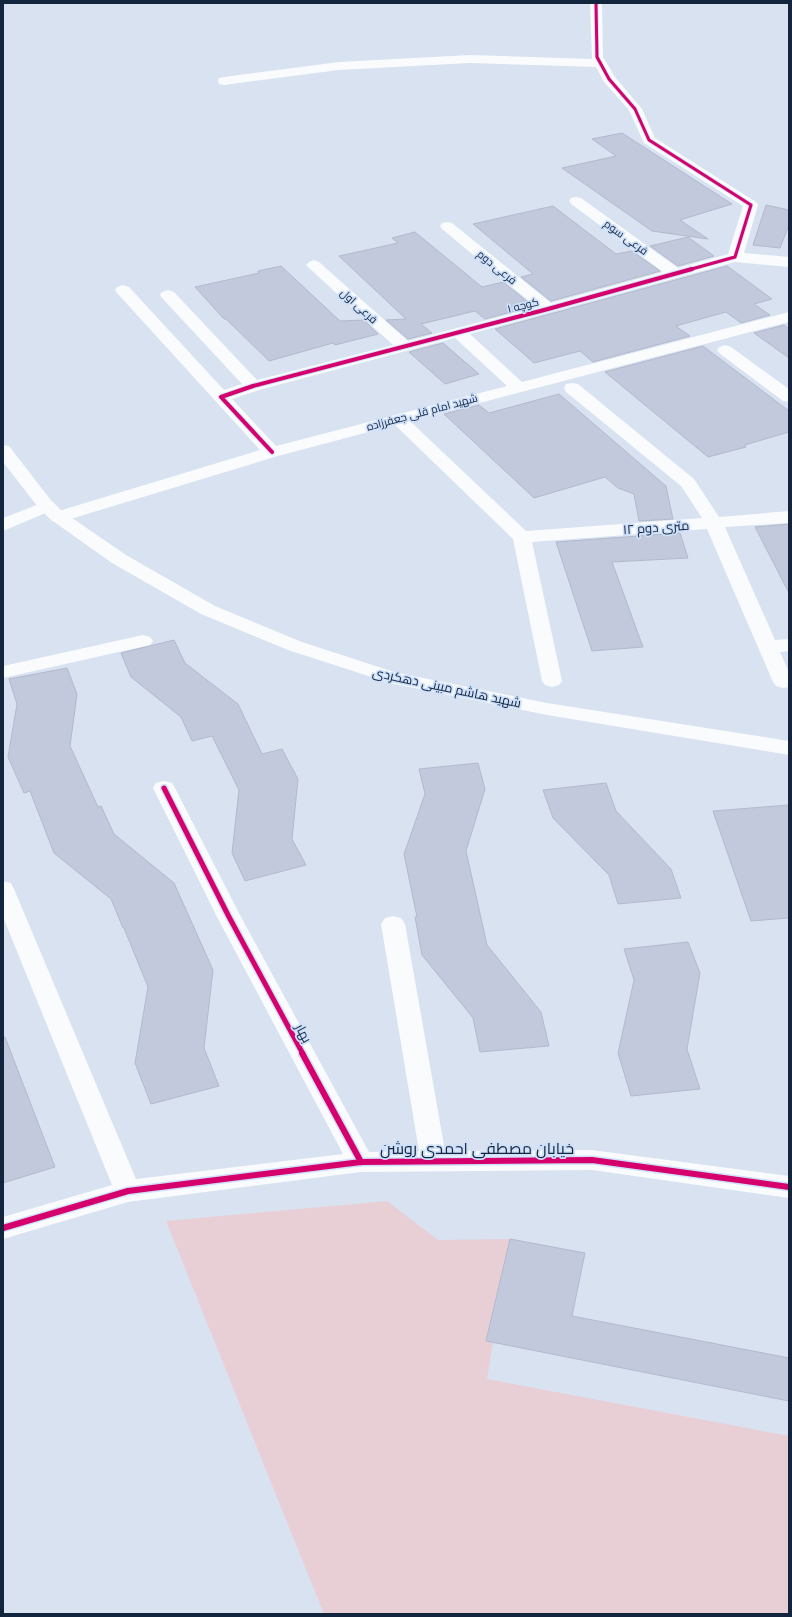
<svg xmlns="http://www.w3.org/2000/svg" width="792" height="1617" font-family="Roboto,Cairo,sans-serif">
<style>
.green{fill:#e8cfd6}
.building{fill:#c3c9dd;stroke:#b3b9cd}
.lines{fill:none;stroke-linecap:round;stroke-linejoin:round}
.minor{fill:#f9fbfd;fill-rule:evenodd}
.major{fill:#f9fbfd;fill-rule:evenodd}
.cycleway-far3-casing{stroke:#cee0fa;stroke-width:4.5}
.cycleway-far2-casing{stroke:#cee0fa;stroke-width:6}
.cycleway-far1-casing{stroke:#cee0fa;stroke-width:8}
.cycleway-casing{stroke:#cee0fa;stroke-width:9}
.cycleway-far3{stroke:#d6006c;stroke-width:3}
.cycleway-far2{stroke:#d6006c;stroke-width:4}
.cycleway-far1{stroke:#d6006c;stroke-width:5}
.cycleway{stroke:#d6006c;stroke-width:6}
.labels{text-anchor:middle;stroke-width:3.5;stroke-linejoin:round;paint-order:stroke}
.far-street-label{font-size:11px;fill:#13253d;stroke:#cee0fa}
.street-label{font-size:13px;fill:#13253d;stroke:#cee0fa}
.near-street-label{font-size:16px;fill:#13253d;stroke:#cee0fa}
</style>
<rect width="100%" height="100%" fill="#d8e2f0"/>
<path class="green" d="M387,1201L438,1240L510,1239L487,1379L789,1436V1614H324L166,1221Z"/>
<path class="building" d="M622,133L732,204L680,220L708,239L652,231L562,168L616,156L592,139Z
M766,205L789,210V225L780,248L753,245Z
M553,206L616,254L632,251L660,271L551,301L521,277L533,274L473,224Z
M415,232L482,287L503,282L533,306L485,319L475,311L421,324L432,333L408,339L386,320L406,319L339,256L398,243L392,238Z
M688,237L714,256L678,266L650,246Z
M281,266L340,321L364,320L378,334L335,345L333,343L269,361L226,319H224L195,287L259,273L258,271Z
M727,266L772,299L754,304L770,315L741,323L726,312L676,326L690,336L593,362L580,351L534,363L495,329Z
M784,325L789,329V358L754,333Z
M443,343L479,374L445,384L409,352Z
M703,346L789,411V432L745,445L746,447L708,457L605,372Z
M559,394L666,486L673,519L639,521L634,494L618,488L605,477L534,498L444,414L479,405L489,413Z
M789,524V593L755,527Z
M680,533L688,558L612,562L643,647L592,651L556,542Z
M174,640L185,663L238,704L262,754L282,749L298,779L292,839L306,865L245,881L232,853L239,790L212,736L192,741L181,717L131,677L121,653Z
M67,668L77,694L70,746L98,807L101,806L114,834L174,883L213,970L204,1048L219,1086L151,1104L135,1063L148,987L124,928H123L111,899L54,853L30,791L24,793L8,757L17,704L9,679Z
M478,763L485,789L466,851L487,945L541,1012L549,1046L480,1052L473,1018L422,955L415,917H417L404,854L425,794L419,769Z
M606,783L616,811L671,869L681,898L618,904L609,875L553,818L543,790Z
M789,805V918L751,921L713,811Z
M688,942L700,973L687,1049L700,1089L631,1096L618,1053L634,980L624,949Z
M3,1037H5L55,1167L3,1183Z
M510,1239L585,1253L572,1316L789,1358V1401L486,1341Z"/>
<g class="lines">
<path class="minor" d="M590,3H602L603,57L615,77L642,109L655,138L756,202L758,205L744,253L789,257V267L735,262L470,334L522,382L789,312V322L410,421L526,531L702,518L681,486L566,392L564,388L566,384L572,383L578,384L694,479L719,517L789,511V523L725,527L775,640L789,639V651L780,652L789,672V687L783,688L776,686L773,682L707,529L532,542L562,681L559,685L552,687L545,685L542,681L513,539L395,425L278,456L64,521L58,523L52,521L49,517L52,513L260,450L117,293L115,290L117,287L123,285L129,287L224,390L242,384L162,298L160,295L162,292L168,290L174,292L257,380L393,345L309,268L306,265L309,262L314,260L319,262L408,341L536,307L442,229L440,226L442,223L447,222L452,223L551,303L663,272L571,204L569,201L571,198L576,197L581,198L678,268L728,254L743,206L644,143L629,110L604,82L596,67L470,63L339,70L224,85L219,84L218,81L219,78L224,77L339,62L470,55L592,59ZM455,338L507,386L276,446L232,399L259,390Z
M725,345L731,347L789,389V402L783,401L719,353L717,350L719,347Z
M47,501L53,502L56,506L53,510L3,531V518Z
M143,635L150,637L153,641L150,645L3,678V666Z
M164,781L172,783L175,788L240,915L369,1152L419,1151L381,924L385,918L393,916L401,918L405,924L445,1151L592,1150L789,1176V1198L592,1170L361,1172L128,1202L3,1239V1217L112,1185L3,917V881L11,883L14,889L136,1179L343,1154L216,915L153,788L156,783Z"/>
<path class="major" d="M3,445L9,446L50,499L62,511L126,555L215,606L302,642L394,672L547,703L789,741V755L547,715L390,683L288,650L201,614L112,563L50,519L38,507L3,462Z"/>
<defs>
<path id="cycleway-far3" d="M596,3L597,57L609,79L635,109L649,140L751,205L735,257L688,270"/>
<path id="cycleway-far2" d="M272,452L221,397L253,386L548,309L692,269"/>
<path id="cycleway-far1" d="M164,788L228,915L303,1054"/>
<path id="cycleway" d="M302,1053L361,1162
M3,1228L128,1191L361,1162L592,1160L789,1187"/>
</defs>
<use href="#cycleway-far3" class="cycleway-far3-casing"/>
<use href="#cycleway-far2" class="cycleway-far2-casing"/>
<use href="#cycleway-far1" class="cycleway-far1-casing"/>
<use href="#cycleway" class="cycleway-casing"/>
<use href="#cycleway-far3" class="cycleway-far3"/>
<use href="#cycleway-far2" class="cycleway-far2"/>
<use href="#cycleway-far1" class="cycleway-far1"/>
<use href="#cycleway" class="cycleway"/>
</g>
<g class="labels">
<g class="far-street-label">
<text transform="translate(626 237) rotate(36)" y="4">فرعی سوم</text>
<text transform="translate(497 267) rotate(39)" y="4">فرعی دوم</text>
<text transform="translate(523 305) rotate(-14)" y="4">کوچه ۱</text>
<text transform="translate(359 306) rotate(42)" y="4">فرعی اول</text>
<text transform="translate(422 412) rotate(-15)" y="4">شهید امام قلی جعفرزاده</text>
</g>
<g class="street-label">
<text transform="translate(656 527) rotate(-4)" y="5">۱۲ متری دوم</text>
<text transform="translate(447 687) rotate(12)" y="5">شهید هاشم مبینی دهکردی</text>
<text transform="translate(304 1033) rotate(62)" y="5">بهار</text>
</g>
<g class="near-street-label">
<text x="477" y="1154">خیابان مصطفی احمدی روشن</text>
</g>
</g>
<rect width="792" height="1617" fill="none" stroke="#13253d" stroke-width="8"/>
</svg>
